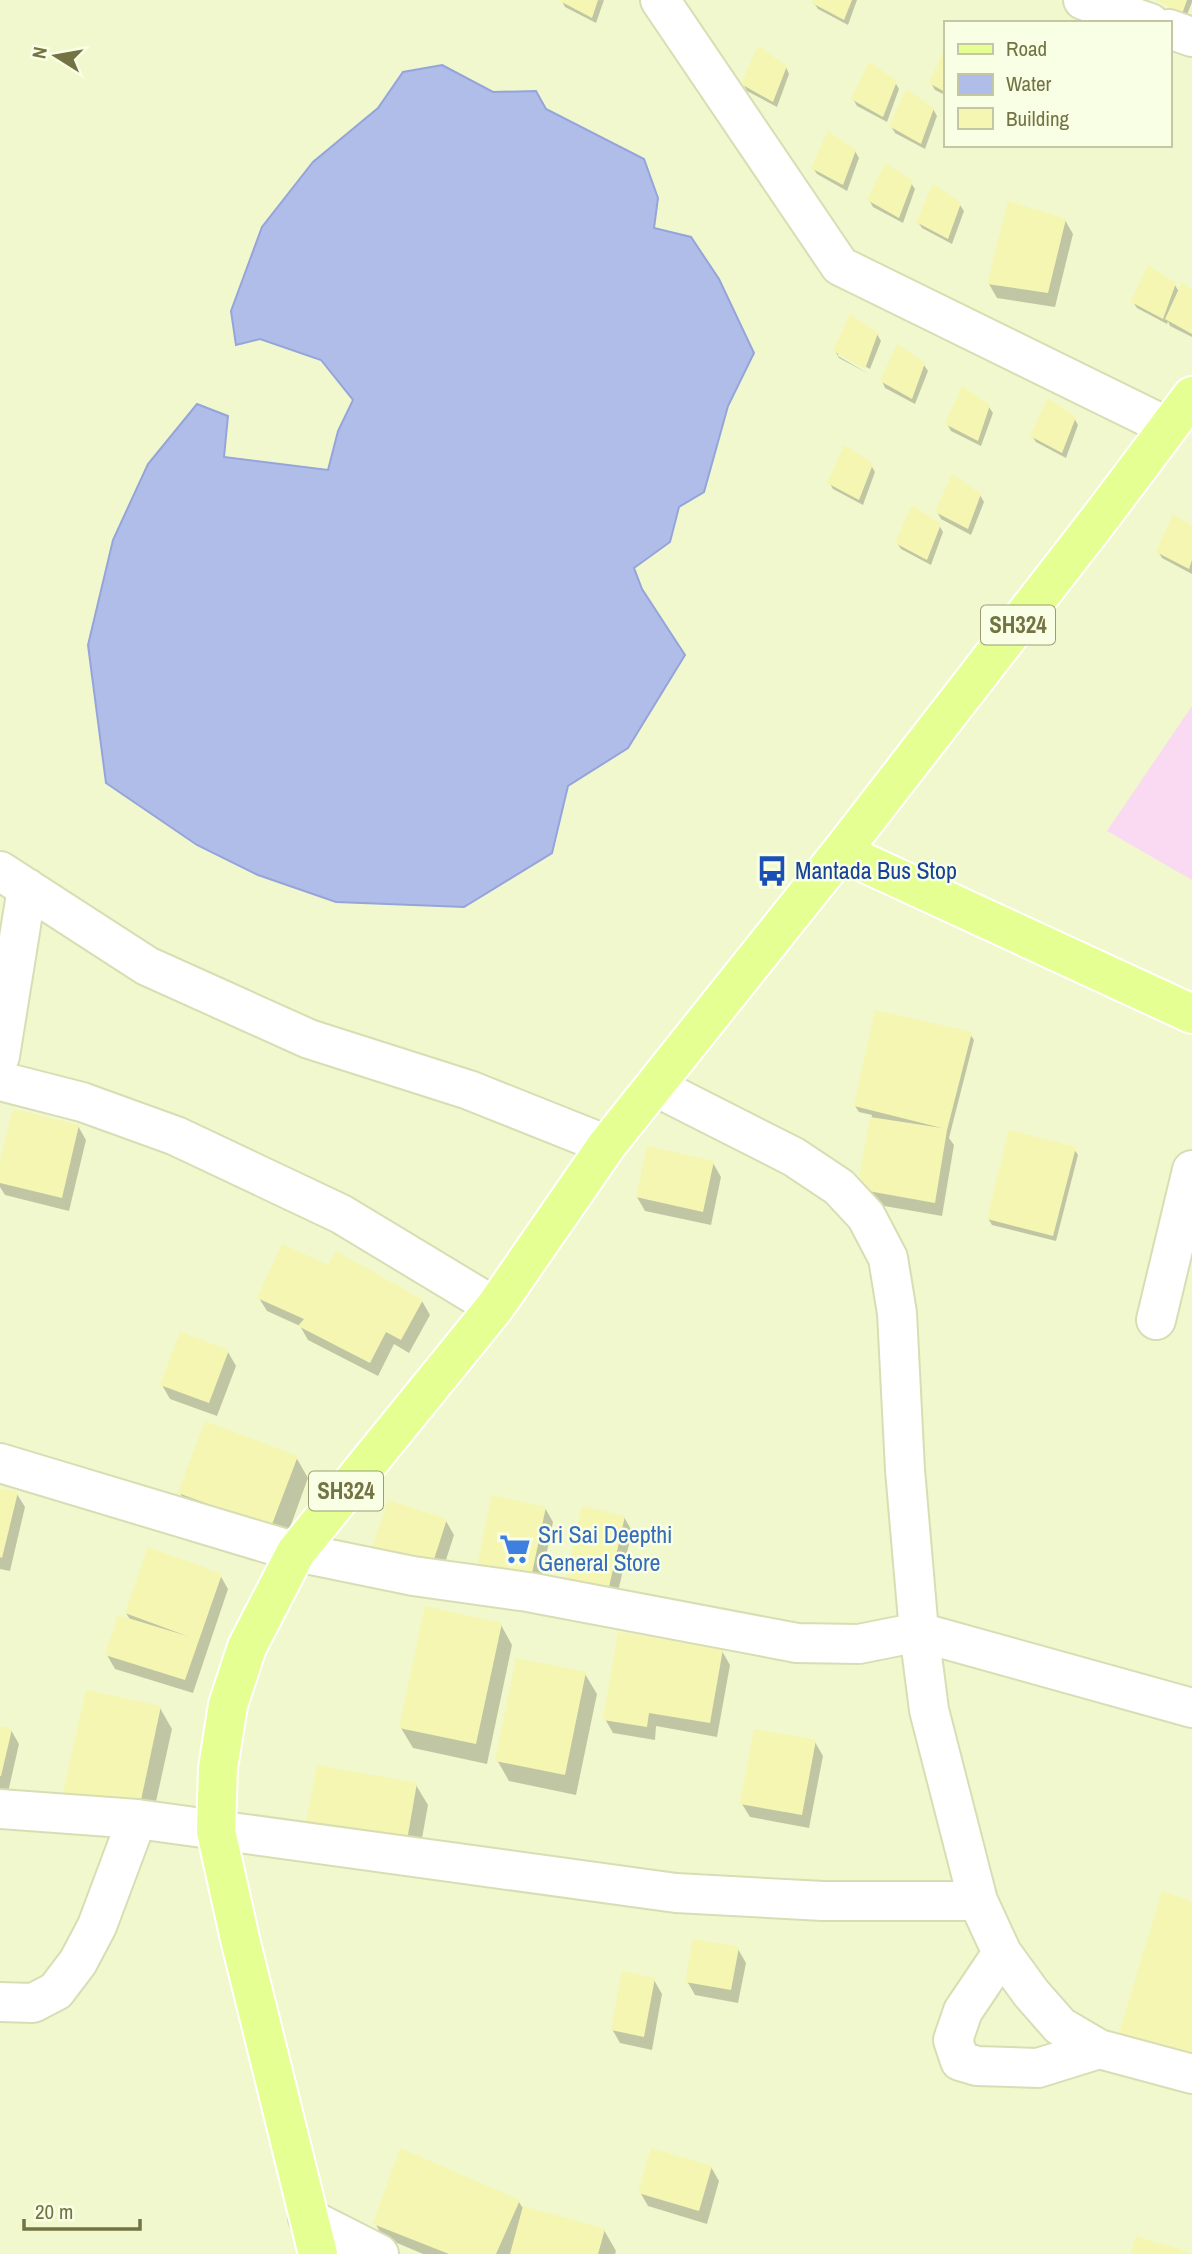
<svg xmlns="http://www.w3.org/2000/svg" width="1192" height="2254" font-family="'Archivo Narrow',sans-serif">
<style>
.residential{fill:#f1f8cd;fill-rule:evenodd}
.education{fill:#fad9f2}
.water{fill:#b0bde8;stroke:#95a5db;stroke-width:2}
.shadow{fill:#0003}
.building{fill:#f5f6b1}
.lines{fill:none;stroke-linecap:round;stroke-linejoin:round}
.minor-casing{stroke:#d9ddb3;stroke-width:42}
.major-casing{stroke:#fff;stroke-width:42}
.minor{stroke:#fff;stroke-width:38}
.major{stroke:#e5ff92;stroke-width:38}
.labels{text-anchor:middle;stroke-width:5;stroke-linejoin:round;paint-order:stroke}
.shield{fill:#f9ffe4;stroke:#9c9d73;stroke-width:2}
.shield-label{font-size:23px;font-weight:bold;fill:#747343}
.transit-label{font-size:24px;fill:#164399;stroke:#f9ffe4;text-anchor:start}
.shop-label{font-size:24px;fill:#366cbe;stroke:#f9ffe4;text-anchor:start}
</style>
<rect width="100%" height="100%" fill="#f6fedc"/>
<path class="residential" d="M0,0H1192V2254H0ZM945,23H1169V145H945Z"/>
<path class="education" d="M1192,706V880L1107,831Z"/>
<path class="water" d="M442,65L493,92L536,91L546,109L644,159L658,198L654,228L691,237L719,279L754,353L728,406L704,492L679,507L670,542L634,568L642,589L685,655L628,748L568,786L552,853L464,907L336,902L258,875L197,845L106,783L88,645L113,540L148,464L197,404L228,416L224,457L328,470L338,431L353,400L321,360L260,339L236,345L231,311L262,227L313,162L378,108L403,72Z"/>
<path class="shadow" d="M604,0L596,23L565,7L562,1Z
M815,0H857L848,25L818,9L814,3Z
M1160,0H1192V2L1187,15Z
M945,52V95L935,90L931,83Z
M786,67L789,74L777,107L747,91L743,84Z
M895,82L899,89L887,122L857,106L853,99Z
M933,109L937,116L925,149L895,133L891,126Z
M855,151L859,158L847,191L817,174L813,168Z
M911,183L915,189L903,223L873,207L869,200Z
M960,205L964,211L952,244L922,228L918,222Z
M1065,220L1073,234L1055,307L997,298L989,284Z
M1175,285L1179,292L1192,291V337L1170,326L1168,321L1167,324L1137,308L1133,302Z
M877,334L881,341L870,369L838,352V356L869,374L839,358L835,351Z
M924,365L928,371L915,404L885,388L882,381Z
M989,407L993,413L981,446L951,431L947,424Z
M1074,418L1078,425L1066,458L1036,442L1032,436Z
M871,465L875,472L863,505L833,489L829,482Z
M980,495L984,502L971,535L941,519L937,512Z
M939,525L943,532L931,565L901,549L897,543Z
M1192,528V574L1162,558L1158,551Z
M970,1034L974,1040L949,1138L954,1145L942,1216L867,1203L859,1189L872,1115L859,1112L855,1106Z
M78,1126L86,1140L69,1211L5,1195L0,1187V1169Z
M1074,1149L1078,1155L1056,1241L992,1225L988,1218Z
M713,1163L721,1177L711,1225L645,1211L637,1197Z
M329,1267L422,1301L430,1315L409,1353L394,1344L378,1376L308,1340L300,1326L267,1311L259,1298Z
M228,1352L236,1366L217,1416L170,1399L162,1385Z
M296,1457L308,1478L283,1547L192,1514L180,1493Z
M0,1490L17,1494L25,1507L10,1571L0,1569Z
M545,1508L553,1522L536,1605L484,1594Z
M624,1517L632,1531L614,1609L574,1600Z
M446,1521L454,1535L437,1588L380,1569Z
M220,1575L228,1589L193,1693L115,1669L107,1655L131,1621L126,1613Z
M501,1625L512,1645L487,1764L413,1748L401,1728Z
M722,1651L730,1665L717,1737L656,1726L655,1740L613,1733L605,1719Z
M585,1674L597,1694L576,1795L509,1781L497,1760Z
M160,1708L172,1729L148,1838L63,1802Z
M0,1728L11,1730L19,1744L4,1810L0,1809Z
M815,1742L823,1756L809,1828L750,1817L742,1804Z
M416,1785L428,1805L417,1866L319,1849Z
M738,1949L746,1963L738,2003L695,1995L687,1981Z
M654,1980L662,1994L652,2050L620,2043L612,2029Z
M711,2167L719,2181L707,2224L648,2206L640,2192Z
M519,2202L522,2207L604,2230L616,2251L615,2254H423L383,2237L375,2223Z"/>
<path class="building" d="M558,0H598L592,18Z
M813,0H852L844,20L812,3Z
M1156,0H1187L1182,14Z
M758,46L787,66L773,102L741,84Z
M945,48V92L929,83Z
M869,62L897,81L883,117L851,99Z
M906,89L934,108L921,144L889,126Z
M828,131L856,150L843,185L811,168Z
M885,163L913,181L899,218L867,200Z
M933,184L961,203L948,239L916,222Z
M1008,201L1066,219L1048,293L987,284Z
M1148,265L1176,283L1163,319L1131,302Z
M1182,282L1192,289V334L1165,319Z
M850,314L878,333L865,369L833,351Z
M897,344L925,363L912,399L880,381Z
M962,386L990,405L978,441L945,424Z
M1048,398L1076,417L1062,453L1030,436Z
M844,445L873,464L859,500L827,483Z
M952,474L981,494L968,529L935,512Z
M912,505L941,524L927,560L895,543Z
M1173,514L1192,526V560L1189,569L1156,552Z
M875,1010L972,1032L947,1130L935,1203L857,1189L870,1117L942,1128L854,1106Z
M13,1109L79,1125L62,1198L0,1183V1161Z
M1009,1130L1076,1147L1053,1236L987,1219Z
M647,1146L714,1161L703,1212L636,1197Z
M282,1244L328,1265L336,1251L423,1300L401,1340L386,1332L370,1363L298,1326L304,1319L257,1298Z
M180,1332L229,1350L209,1403L160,1385Z
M205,1421L298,1456L271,1527L178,1493Z
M0,1488L18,1492L2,1558L0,1557Z
M492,1495L546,1507L528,1592L474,1581Z
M388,1500L447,1519L429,1575L370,1555Z
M582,1506L625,1516L607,1596L564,1586Z
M148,1547L222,1574L185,1680L105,1655L118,1615L187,1636L125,1613Z
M425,1606L502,1623L476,1744L399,1728Z
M618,1632L723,1649L710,1723L649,1713L647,1727L603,1720Z
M516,1658L586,1672L565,1775L495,1761Z
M86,1690L161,1706L137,1819L61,1802Z
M0,1726L12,1729L1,1776H0Z
M754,1729L816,1740L802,1815L740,1804Z
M317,1765L417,1783L406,1846L305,1829Z
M1162,1891L1192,1902V2062L1117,2040Z
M693,1939L739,1947L731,1990L685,1982Z
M622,1971L655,1978L644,2037L611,2030Z
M400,2148L520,2200L496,2254H449L373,2224Z
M651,2148L712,2166L699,2211L638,2193Z
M523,2206L605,2229L598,2254H510Z
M1136,2236L1192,2253V2254H1130Z"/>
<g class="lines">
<defs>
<path id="minor" d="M660,0L840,266L1168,427
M1083,0L1150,23
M1169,29L1192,37
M0,871L147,966L309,1039L469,1090L607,1145
M0,1056L27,888
M0,1081L82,1102L176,1136L341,1214L495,1307
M654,1086L794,1157L839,1187L866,1216L888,1258L897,1313L905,1470L919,1632L929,1710L978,1901L1002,1953L1031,1993L1060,2026L1099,2049L1192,2074
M1156,1320L1192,1170
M0,1463L296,1552L413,1576L528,1592L797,1643L859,1644L919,1632L1192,1708
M0,1809L137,1819L676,1893L823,1901H978
M1002,1953L963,2011L953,2040L960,2061L977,2066L1038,2068L1099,2049
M0,2002L33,2003L56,1991L78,1962L97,1926L137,1819
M308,2218L379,2254"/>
<path id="major" d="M841,852L1192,1014
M318,2254L240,1939L216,1831L218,1768L228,1705L247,1647L296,1552L495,1307L607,1145L841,852L1104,513L1192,396"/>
</defs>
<use href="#minor" class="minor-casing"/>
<use href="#major" class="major-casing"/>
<use href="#minor" class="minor"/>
<use href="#major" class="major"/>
</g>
<defs>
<symbol id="bus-bare" viewBox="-9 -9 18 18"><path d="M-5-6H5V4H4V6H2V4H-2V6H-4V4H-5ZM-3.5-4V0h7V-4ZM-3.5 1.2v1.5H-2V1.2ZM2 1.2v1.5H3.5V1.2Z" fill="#1a4fb4" stroke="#f9ffe4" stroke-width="2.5" paint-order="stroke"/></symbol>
<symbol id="supermarket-bare" viewBox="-9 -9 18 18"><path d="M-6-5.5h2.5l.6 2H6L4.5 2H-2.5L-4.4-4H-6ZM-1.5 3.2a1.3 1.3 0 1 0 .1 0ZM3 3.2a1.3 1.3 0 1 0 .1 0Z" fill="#3f7fe0" stroke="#f9ffe4" stroke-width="2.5" paint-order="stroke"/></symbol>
</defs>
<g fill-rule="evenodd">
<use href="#bus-bare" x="750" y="849" width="44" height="44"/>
<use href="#supermarket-bare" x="493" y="1527" width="44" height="44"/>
</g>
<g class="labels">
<g class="shield">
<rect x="981" y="605.5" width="74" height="39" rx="5"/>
<rect x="309" y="1471.5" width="74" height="39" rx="5"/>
</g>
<g class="shield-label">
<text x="1018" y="633">SH324</text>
<text x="346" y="1499">SH324</text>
</g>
<g class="transit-label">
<text x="795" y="879">Mantada Bus Stop</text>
</g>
<g class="shop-label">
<text x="538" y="1543">Sri Sai Deepthi<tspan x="538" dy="28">General Store</tspan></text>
</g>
</g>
<rect x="944" y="21" width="228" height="126" fill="#f9ffe4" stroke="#c4c7a4" stroke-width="2"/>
<rect x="958" y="44" width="35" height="10" fill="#e5ff92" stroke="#c4c7a4" stroke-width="2"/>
<text x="1006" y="56" font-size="21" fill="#747343">Road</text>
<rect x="958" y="74" width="35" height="21" fill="#b0bde8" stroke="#c4c7a4" stroke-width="2"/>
<text x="1006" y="91" font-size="21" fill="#747343">Water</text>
<rect x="958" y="108" width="35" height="21" fill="#f5f6b1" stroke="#c4c7a4" stroke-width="2"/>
<text x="1006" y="126" font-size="21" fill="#747343">Building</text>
<g transform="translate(56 56) rotate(281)" stroke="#f9ffe4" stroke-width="5" paint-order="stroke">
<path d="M0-5L12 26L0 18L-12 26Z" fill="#747343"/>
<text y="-10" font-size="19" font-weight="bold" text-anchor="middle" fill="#747343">N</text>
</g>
<path d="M24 2219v10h116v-10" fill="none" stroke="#747343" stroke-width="3.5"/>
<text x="35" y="2219" font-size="21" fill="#747343" stroke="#f9ffe4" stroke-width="5" paint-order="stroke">20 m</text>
</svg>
